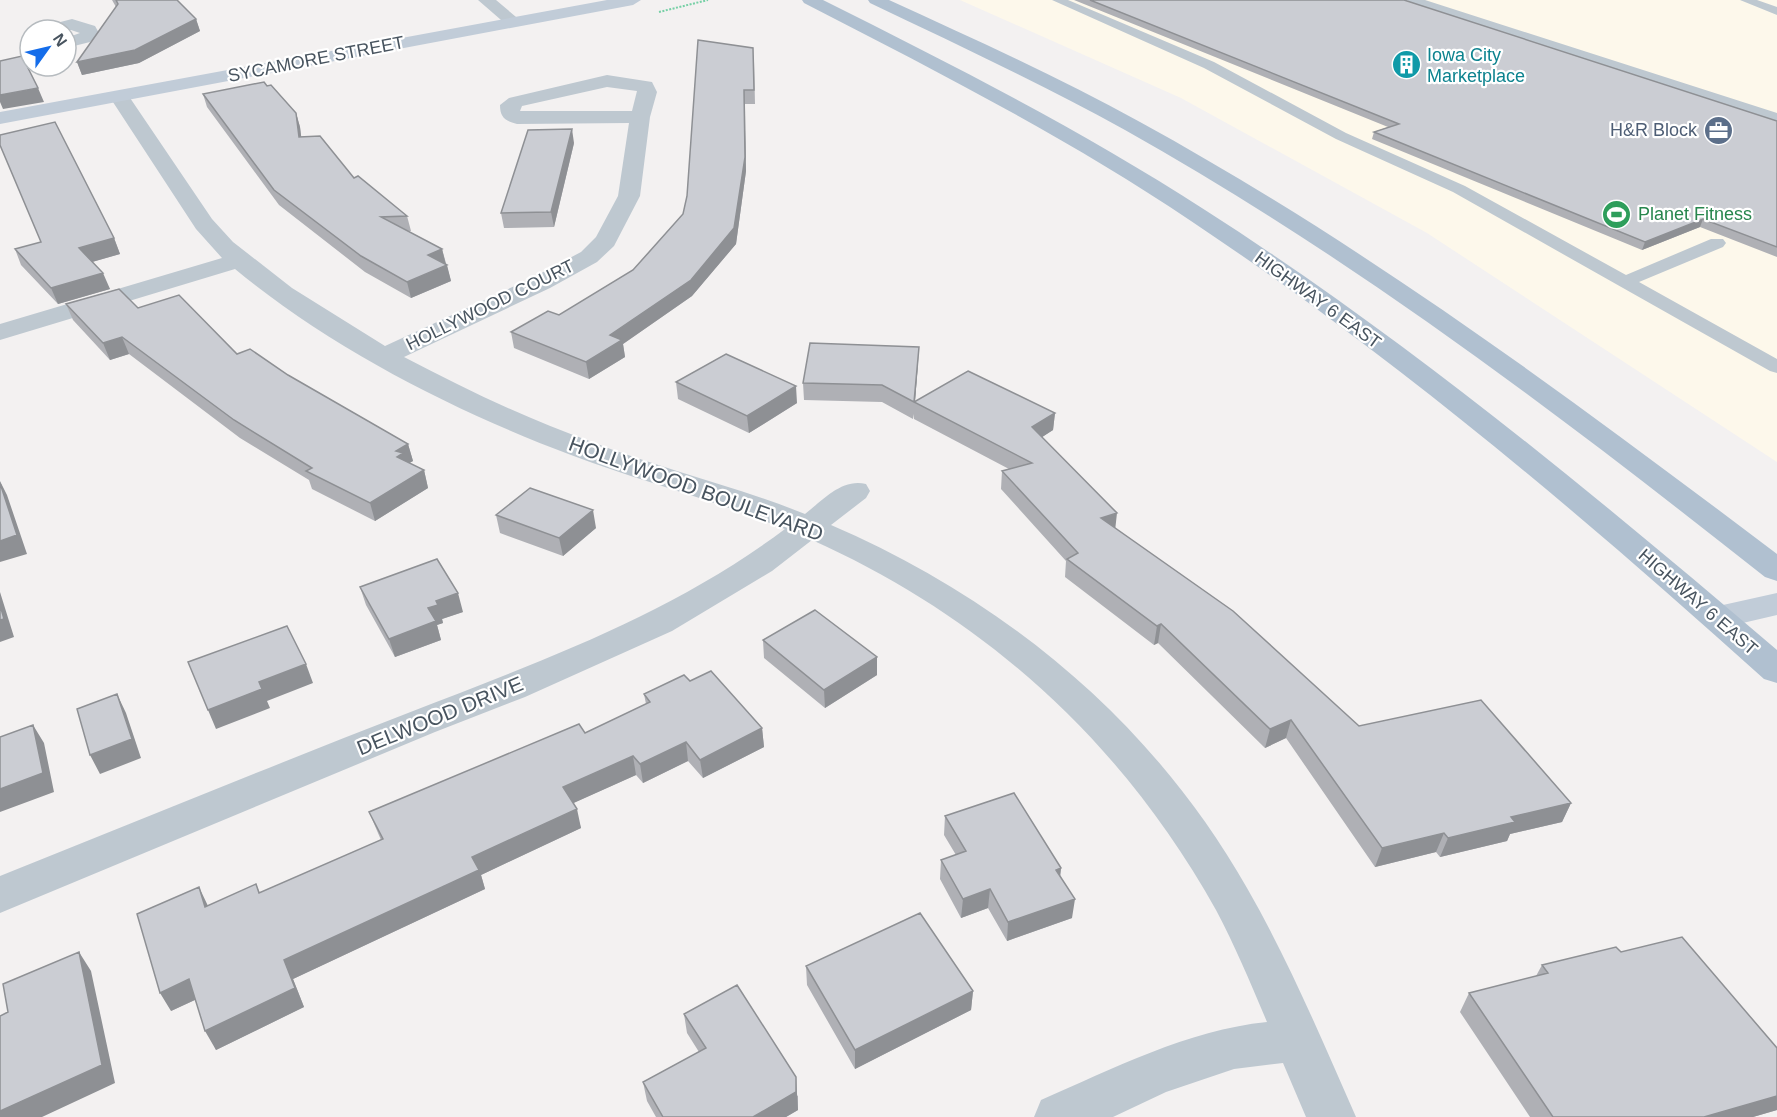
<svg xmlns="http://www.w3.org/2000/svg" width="1777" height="1117" font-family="Arial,sans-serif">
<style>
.commercial{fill:#fdf8eb}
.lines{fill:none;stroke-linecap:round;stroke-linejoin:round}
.path{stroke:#76d0a6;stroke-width:2;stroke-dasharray:2 1.5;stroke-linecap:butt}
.lane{fill:#bec8d0;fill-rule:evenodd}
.street{fill:#bec8d0;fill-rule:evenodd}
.secondary{fill:#c1ccd8;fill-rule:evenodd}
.primary{fill:#b0c0d0;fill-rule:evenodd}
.wall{fill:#afb0b5}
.shaded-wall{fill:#8e9094}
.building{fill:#cbcdd3;stroke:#8e9094;stroke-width:1.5}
.labels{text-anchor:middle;stroke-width:4.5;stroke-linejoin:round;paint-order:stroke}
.far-culture-label{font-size:18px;fill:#0d838f;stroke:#fff;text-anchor:start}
.far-street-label{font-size:18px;fill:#48545f;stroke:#fff}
.far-service-label{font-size:18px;fill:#4e5e75;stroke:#fff;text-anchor:end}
.far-leisure-label{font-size:18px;fill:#27864d;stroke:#fff;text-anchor:start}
.street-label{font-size:21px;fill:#48545f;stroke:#fff}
</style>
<rect width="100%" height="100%" fill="#f3f1f1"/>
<path class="commercial" d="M960,0H1777V462L1427,233L1181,98Z"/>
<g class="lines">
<path class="path" d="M659,12L708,0"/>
<path class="lane" d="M1052,0H1068L1214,62L1346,133L1465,186L1626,275L1711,239H1723L1726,243L1723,247L1639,282L1777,359V373L1770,371L1453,192L1336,139L1204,68Z
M1407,0H1425L1777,113V122L1409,3Z
M1740,0H1757L1777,7V15Z"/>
<path class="street" d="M478,0H496L522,22L520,26H508Z
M72,19L95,26L99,33L90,42L66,48V38L80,33L71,30H42L45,26Z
M607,75L652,82L657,92L650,117L640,196L614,246L597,262L550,288L404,357C465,389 527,419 592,442C662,469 735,486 805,514C823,500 842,478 866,484L870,491L866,498L831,525C1005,600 1153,722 1247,888C1289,961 1322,1040 1356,1117H1306L1283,1063L1234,1069L1166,1092L1113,1117H1034L1041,1100C1113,1069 1187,1030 1267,1022C1251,984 1235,946 1216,910C1123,743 986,618 812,540L772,571L672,631L525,697L435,732L0,913V876C136,822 271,766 408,713C541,661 670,615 785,529C715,500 642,482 571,455C456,412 330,348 235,269L0,340V324L222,258L196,229L109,96L112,92H126L212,219L233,242L292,288L385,346L532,278L581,252L596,237L618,196L629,123L517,124C505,121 500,117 500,105L509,98ZM607,87L637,91L632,111H520L522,106Z"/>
<path class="secondary" d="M607,0H641L633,5L0,124V112Z
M1777,593V615L1717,629L1705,625L1700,617L1705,609Z"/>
<path class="primary" d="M802,0H823C953,65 1083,131 1205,210C1408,340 1594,494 1777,650V683L1764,679C1582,515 1395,357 1191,221C1068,138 936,71 804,3Z
M868,0H889C974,39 1059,77 1140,122C1366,246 1572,399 1777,554V581L1765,577C1561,416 1352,257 1125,130C1042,84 956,44 870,3Z"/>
</g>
<path class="wall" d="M112,0H177L196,19L200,31L139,63L82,75L77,62L116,7Z
M1074,0H1404L1777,121V257L1700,227L1642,250L1372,139L1374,132L1388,127Z
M754,61L755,104H745L746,171L736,244L692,296L623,344L625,357L589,379L514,348L511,332L559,315L633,270L683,214Z
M203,94L296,113L300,127L301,137L354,178L407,216L411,231H408L442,249L451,281L411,298L365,272L279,205L207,107Z
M574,143L554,227L504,228L501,213Z
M114,238L120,254L92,262L110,289L58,304L21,265L15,249Z
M66,304L138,308L237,354L288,375L408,444L413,461L409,463L424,470L428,488L375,521L312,489L309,480L240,438L129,354L110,360L73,320Z
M918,363L915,401L1055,413L1053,430L1042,437L1115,528L1359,726L1571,803L1562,822L1510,834L1507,841L1440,857L1436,852L1375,867L1286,738L1265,748L1158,643L1154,645L1065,577L1066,561L1001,489L1002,471L1009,469L914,419V414L913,419L882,402L804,400L803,383Z
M676,382L797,403L749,433L678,399Z
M496,515L596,528L563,556L500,533Z
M360,587L463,612L442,619L443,623L437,625L441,640L395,657L366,605Z
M763,640L877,675L825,708L764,658Z
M690,681L762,728L764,747L703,778L688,761L643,783L636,775L573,803L581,828L481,875L485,889L293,979L304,1007L216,1050L195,1000L171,1011L208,906L256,884L260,893L381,840L369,812L585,733L646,704L644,694Z
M945,816L1061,868L1060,876L1072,918L1007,941L988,908L961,918L940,879L941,860L956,855L944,835Z
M1621,952L1777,1110L1753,1117H1530L1460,1012L1469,993L1536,976L1542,965Z
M806,966L973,991L971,1010L855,1069L807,985Z
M684,1014L798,1096V1110L786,1117H656L647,1101L643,1082L699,1052L687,1033Z"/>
<path class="shaded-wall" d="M196,19L200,31L139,63L82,75L77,62Z
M38,88L44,102L3,109L0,102V95Z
M744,90L746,171L736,244L692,296L623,344L625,357L589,379L586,362L610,335L691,280Z
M296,113L300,127L303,151L299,137Z
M572,129L574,143L554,227L551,212Z
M1703,219L1700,227L1642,250L1645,242Z
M114,238L120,254L85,264L79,248Z
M442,249L446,265L428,255Z
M447,265L451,281L411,298L407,282Z
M103,273L110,289L58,304L51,288Z
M122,337L129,354L110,360L103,343Z
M919,347L918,363L915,402H914L913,419L914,402Z
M796,386L797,403L749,433L747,416Z
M1055,413L1053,430L1030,445L1032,427Z
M408,444L413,461L406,465L397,457L396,451Z
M424,470L428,488L375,521L370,503Z
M0,481L7,495L27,554L0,562Z
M593,510L596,528L563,556L559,538Z
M1117,513L1115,531L1101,518Z
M0,592L14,637L0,642Z
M458,593L463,612L442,619L443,623L437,625L441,640L395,657L389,639L436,601Z
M1161,624L1158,643L1154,645L1157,626Z
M877,657V675L825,708L824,690Z
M306,664L313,683L267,701L270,708L216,729L208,710L259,682Z
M117,694L126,713L141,758L100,774L90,755Z
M1291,720L1286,738L1265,748L1270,729Z
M33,725L44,743L54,792L0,812V789Z
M762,728L764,747L703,778L700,760Z
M686,742L688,761L643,783L640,764Z
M633,756L636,775L567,806L563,787Z
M1571,803L1562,822L1510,834L1507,841L1440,857L1448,838L1511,817Z
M577,809L581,828L481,875L485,889L293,979L304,1007L216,1050L205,1031L284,960L472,857Z
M1444,833L1436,852L1375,867L1382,848Z
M1061,868L1059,887L1056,870Z
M199,887L208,906L205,907Z
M990,889L988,908L961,918L963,899Z
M1075,899L1072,918L1007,941L1008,922Z
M79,952L91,971L115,1083L42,1117H0V1111Z
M189,979L199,998L171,1011L160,993Z
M973,991L971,1010L855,1069V1050Z
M796,1077L798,1110L786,1117H753Z
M1777,1096V1110L1753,1117H1704Z"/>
<path class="building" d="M116,0H177L196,19L135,50L77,62L118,4Z
M1090,0H1404L1777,121V247L1703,219L1645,242L1374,132L1399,124Z
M698,40L753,48L754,90H744L745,157L734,228L691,280L610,335L622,340L586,362L511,332L548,311L559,315L633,270L683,214L687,196Z
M22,56L38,88L0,95V61Z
M264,82L267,86L271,85L296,113L299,137L320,136L354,178L358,176L407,216L381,217L442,249L428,255L447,265L407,282L361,256L274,190L203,94Z
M55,122L114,238L79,248L103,273L51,288L15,249L41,242L0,145V135Z
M572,129L551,212L501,213L528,130Z
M119,289L138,308L179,295L237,354L250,349L288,375L408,444L396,451L403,453L397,457L424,470L370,503L306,471L312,468L234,420L122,337L103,343L66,304Z
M810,343L919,347L914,402L882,385L803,383Z
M726,354L796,386L747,416L676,382Z
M968,371L1055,413L1032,427L1117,513L1101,518L1233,611L1359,726L1481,700L1571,803L1511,817L1515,822L1448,838L1444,833L1382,848L1291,720L1270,729L1161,624L1157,626L1067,559L1078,553L1002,471L1032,463L914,402Z
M0,483L17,535L0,541Z
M530,488L593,510L559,538L496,515Z
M437,559L458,593L436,601L438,605L428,608L436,621L389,639L360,587Z
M0,605L4,619L0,620Z
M815,610L877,657L824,690L763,640Z
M287,626L306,664L259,682L262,689L208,710L188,662Z
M711,671L762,728L700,760L686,742L640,764L633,756L563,787L577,809L472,857L479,870L284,960L295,988L205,1031L189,979L160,993L137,914L199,887L205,907L256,884L259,893L383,839L369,812L579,724L585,733L650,702L644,694L684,675L690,681Z
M117,694L132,739L90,755L77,709Z
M33,725L43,773L0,789V737Z
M1014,793L1061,868L1056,870L1075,899L1008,922L990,889L963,899L941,860L966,851L945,816Z
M920,913L973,991L855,1050L806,966Z
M1682,937L1777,1048V1096L1704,1117H1553L1469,993L1548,973L1542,965L1616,947L1621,952Z
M79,952L102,1065L0,1111V1016L8,1012L3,984Z
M737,985L796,1077V1092L753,1117H663L643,1082L706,1048L684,1014Z"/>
<defs>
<symbol id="building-disc" viewBox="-11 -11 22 22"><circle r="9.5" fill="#0f9aa8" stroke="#fff"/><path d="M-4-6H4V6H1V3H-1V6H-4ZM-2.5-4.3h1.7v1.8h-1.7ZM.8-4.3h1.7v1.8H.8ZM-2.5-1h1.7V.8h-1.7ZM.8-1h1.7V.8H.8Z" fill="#fff"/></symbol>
<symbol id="office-disc" viewBox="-11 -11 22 22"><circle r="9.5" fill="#5c6f8a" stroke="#fff"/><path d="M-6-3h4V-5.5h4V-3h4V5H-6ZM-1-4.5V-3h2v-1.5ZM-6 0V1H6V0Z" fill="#fff"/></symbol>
<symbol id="stadium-disc" viewBox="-11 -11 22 22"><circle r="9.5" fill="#2e9e5b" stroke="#fff"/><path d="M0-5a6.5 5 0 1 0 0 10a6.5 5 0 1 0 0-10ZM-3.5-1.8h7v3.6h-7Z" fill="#fff"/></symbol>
</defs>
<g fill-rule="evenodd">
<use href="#building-disc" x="1390" y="48" width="33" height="33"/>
<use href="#office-disc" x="1702" y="114" width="33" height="33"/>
<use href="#stadium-disc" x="1600" y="198" width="33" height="33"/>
</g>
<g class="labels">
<g class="far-culture-label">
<text x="1427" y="61">Iowa City<tspan x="1427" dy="21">Marketplace</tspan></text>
</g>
<g class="far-street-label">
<text transform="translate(316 59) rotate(-11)" y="6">SYCAMORE STREET</text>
<text transform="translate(1318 300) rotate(36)" y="6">HIGHWAY 6 EAST</text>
<text transform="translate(490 305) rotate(-26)" y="6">HOLLYWOOD COURT</text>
<text transform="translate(1698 602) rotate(41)" y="6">HIGHWAY 6 EAST</text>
</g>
<g class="far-service-label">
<text x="1697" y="136">H&amp;R Block</text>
</g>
<g class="far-leisure-label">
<text x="1638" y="220">Planet Fitness</text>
</g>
<g class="street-label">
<text transform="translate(696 489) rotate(20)" y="7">HOLLYWOOD BOULEVARD</text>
<text transform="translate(440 716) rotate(-22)" y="7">DELWOOD DRIVE</text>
</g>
</g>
<g transform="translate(48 48) rotate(56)"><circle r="28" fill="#ffffff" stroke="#b6bbbf" stroke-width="1.5"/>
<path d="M0-4.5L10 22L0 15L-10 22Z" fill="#156dea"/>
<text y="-9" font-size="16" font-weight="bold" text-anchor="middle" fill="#48545f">N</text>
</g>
</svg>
